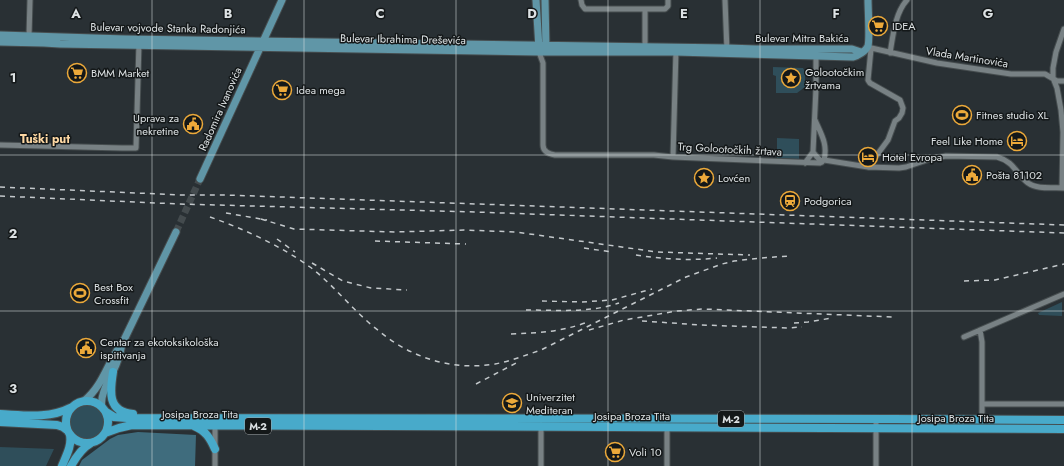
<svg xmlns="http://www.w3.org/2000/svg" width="1064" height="466" font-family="Jost,sans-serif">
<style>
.green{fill:#2f4e5a}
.forest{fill:#3f6c7d}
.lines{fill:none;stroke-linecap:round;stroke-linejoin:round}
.secondary-tunnel{stroke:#444b4e;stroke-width:7;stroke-dasharray:7 3.5;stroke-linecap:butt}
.street-casing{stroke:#464d4f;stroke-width:7}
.secondary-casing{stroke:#464d4f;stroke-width:9}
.primary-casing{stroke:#464d4f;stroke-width:10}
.street{stroke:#788184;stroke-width:5}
.secondary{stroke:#6096a7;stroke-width:7}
.primary{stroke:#48aaca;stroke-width:8}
.rail{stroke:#c3c8cb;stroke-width:1.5;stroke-dasharray:5 5;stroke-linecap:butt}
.grid{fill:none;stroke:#dde2e4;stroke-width:1;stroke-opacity:0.55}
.labels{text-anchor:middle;stroke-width:3;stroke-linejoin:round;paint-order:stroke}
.shield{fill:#141819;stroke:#a1a5a7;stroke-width:1}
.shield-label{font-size:10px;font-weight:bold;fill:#dde2e4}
.poi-label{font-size:11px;fill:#dde2e4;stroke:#141819;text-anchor:start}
.street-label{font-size:11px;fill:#dde2e4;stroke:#141819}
.neighbourhood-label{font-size:12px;font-weight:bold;fill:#fed8a3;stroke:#141819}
.grid-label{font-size:13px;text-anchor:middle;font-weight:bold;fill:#dde2e4;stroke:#141819;stroke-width:3;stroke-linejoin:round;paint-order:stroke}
</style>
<rect width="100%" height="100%" fill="#293034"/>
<path class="green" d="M773,67L803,68L805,72V87L797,93H776V76L773,75Z
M777,138L799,139V159L777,158Z
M1062,302V316L1039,315L1038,313Z
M70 422a17 17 0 1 1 34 0a17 17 0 1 1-34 0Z
M0,447L54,449L46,466H0Z"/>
<path class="forest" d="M138,432L196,435L195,466H79L82,460L110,439L118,435Z"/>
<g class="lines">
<path class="secondary-tunnel" d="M176,232L200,179"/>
<defs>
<path id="street" d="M581,0L582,5L585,9H665L668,6V0
M725,0L727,51
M29,36L30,0
M867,47L937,63L1011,74H1045L1057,81H1064
M645,50V9
M539,52L543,63V145C543,152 549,154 555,155H654L673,157L820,163L824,160C828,144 821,134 815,120
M816,52V88L813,152L817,157L822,162
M890,53C893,36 895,13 907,0
M0,145L122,148H136L139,43
M673,157L676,50
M824,160L868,167L899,168L906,167L930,159L946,156L997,157C1015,162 1015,173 1028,183C1038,190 1052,187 1064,188
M805,163L813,152
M868,167L888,140L895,121L899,118L902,113L903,108L900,100L870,83L868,80L871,49
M1062,188L1063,132L1061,110L1057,88L1053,78V68L1056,52L1064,29
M980,330L982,342V420
M964,337L1064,294
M982,404H1064
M215,423V466
M667,427V466
M541,466V425
M876,466V419"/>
<path id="secondary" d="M536,0L539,48
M545,0L546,48
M0,35L125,39L727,48L756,49H852L861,52
M0,42L44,43L60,44L539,52H676L853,57C858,56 866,51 868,46C870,39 868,9 868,0
M200,179L282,0
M84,401C104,385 108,360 123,342L176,232
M102,407C99,395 111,377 116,365C119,358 121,351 122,344"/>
<path id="primary" d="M113,372C110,391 107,412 133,414
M66 422a21 21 0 1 1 42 0a21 21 0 1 1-42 0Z
M106,412L114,417L127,418L893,419L1064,420
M0,414C23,415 49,419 70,408
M0,422L57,425L63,427L67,430
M194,426C206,431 210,438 215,449
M105,433L119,428L132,425L1064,429
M62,466C66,456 72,446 70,435
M71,466C76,457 82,448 91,443"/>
</defs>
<use href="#street" class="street-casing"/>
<use href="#secondary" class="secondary-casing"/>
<use href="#primary" class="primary-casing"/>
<use href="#street" class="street"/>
<use href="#secondary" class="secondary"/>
<use href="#primary" class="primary"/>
<path class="rail" d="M0,187L182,195H226L1064,225
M0,196L179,204L475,212L1064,233
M226,213L267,220
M210,217C244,229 281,246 310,267C335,286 354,312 379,331C411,358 453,371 495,364C511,361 526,355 541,350L686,277L722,264L734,261L761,258L789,256
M261,219L294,229L395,232L464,230L516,232L657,252L750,255
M277,239L295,252
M375,241L466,244
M584,248L612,252
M636,255C663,259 689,261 717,258
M312,263L343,281L371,288L407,290
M964,281L995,280L1064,264
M542,301L582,302L612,300L652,289
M526,310C557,310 590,313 619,303
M642,321L701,325L788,328L802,327
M794,323L808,322L832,318
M589,330L624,320L677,311L703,309L892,317
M511,334C538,333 559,332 585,323
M476,384L520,361"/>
</g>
<path class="grid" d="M152,0V466M304,0V466M456,0V466M608,0V466M760,0V466M912,0V466M0,155H1064M0,311H1064"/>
<defs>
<symbol id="supermarket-ring" viewBox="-11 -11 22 22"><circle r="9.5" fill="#141819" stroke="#eca93a" stroke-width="1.5"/><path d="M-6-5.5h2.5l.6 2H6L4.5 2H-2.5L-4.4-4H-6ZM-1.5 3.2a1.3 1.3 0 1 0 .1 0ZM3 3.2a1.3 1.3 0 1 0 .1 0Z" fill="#eca93a"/></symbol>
<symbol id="sight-ring" viewBox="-11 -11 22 22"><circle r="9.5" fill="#141819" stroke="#eca93a" stroke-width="1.5"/><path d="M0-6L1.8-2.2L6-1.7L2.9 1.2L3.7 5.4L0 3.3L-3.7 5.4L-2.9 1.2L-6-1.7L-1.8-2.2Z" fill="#eca93a"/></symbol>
<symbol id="stadium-ring" viewBox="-11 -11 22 22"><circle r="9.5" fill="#141819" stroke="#eca93a" stroke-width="1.5"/><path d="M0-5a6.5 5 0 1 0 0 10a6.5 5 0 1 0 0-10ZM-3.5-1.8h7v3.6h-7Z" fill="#eca93a"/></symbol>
<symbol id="civic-ring" viewBox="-11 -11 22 22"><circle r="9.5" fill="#141819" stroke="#eca93a" stroke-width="1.5"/><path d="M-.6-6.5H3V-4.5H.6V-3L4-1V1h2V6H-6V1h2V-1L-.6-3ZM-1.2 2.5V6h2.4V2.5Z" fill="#eca93a"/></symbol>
<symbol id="hotel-ring" viewBox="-11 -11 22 22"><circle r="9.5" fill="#141819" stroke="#eca93a" stroke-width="1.5"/><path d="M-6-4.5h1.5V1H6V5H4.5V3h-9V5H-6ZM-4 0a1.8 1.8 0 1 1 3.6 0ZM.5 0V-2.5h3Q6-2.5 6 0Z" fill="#eca93a"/></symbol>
<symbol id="station-ring" viewBox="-11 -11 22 22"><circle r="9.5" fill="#141819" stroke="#eca93a" stroke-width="1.5"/><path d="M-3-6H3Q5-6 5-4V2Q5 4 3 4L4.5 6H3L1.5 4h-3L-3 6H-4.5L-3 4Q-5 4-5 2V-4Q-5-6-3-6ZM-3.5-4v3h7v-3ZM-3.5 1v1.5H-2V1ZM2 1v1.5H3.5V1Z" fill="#eca93a"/></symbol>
<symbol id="university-ring" viewBox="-11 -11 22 22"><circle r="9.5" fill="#141819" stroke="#eca93a" stroke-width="1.5"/><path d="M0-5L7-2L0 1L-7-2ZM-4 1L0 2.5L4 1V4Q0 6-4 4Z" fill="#eca93a"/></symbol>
</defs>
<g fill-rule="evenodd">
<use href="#supermarket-ring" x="867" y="15" width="22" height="22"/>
<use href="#supermarket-ring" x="66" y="62" width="22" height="22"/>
<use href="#sight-ring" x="780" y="67" width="22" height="22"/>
<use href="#supermarket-ring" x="271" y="79" width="22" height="22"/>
<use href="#stadium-ring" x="951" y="104" width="22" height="22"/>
<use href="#civic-ring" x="182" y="113" width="22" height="22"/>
<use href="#hotel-ring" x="1006" y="130" width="22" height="22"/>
<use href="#hotel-ring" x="857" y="146" width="22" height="22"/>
<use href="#civic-ring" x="961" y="164" width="22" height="22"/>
<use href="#sight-ring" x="693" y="167" width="22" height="22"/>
<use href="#station-ring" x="779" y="190" width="22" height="22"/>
<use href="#stadium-ring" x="69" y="282" width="22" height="22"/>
<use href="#civic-ring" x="75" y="337" width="22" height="22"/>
<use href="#university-ring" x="501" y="392" width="22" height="22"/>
<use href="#supermarket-ring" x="604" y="441" width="22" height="22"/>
</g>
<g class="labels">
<g class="shield">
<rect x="718" y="411" width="26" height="16" rx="3"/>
<rect x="245" y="418" width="26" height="16" rx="3"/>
</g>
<g class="shield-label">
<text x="731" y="423">M-2</text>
<text x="258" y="430">M-2</text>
</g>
<g class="poi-label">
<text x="892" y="30">IDEA</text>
<text x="805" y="76">Golootočkim<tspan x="805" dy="13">žrtvama</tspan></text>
<text x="91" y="77">BMM Market</text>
<text x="296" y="94">Idea mega</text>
<text x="976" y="119">Fitnes studio XL</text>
<text x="179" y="122" text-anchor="end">Uprava za<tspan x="179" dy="13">nekretine</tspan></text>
<text x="1003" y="145" text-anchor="end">Feel Like Home</text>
<text x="882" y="161">Hotel Evropa</text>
<text x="986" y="179">Pošta 81102</text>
<text x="718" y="182">Lovćen</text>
<text x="804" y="205">Podgorica</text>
<text x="94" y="291">Best Box<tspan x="94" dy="13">Crossfit</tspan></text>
<text x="100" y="346">Centar za ekotoksikološka<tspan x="100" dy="13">ispitivanja</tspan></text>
<text x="526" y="401">Univerzitet<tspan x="526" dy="13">Mediteran</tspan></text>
<text x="629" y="456">Voli 10</text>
</g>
<g class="street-label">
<text transform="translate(168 28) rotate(1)" y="4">Bulevar vojvode Stanka Radonjića</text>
<text x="802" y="42">Bulevar Mitra Bakića</text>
<text transform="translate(403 39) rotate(1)" y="4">Bulevar Ibrahima Dreševića</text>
<text transform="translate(967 57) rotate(9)" y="4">Vlada Martinovića</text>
<text transform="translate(220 109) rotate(-66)" y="4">Radomira Ivanovića</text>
<text transform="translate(730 149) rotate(3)" y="4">Trg Golootočkih žrtava</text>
<text x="200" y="418">Josipa Broza Tita</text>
<text x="632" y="420">Josipa Broza Tita</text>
<text x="956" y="422">Josipa Broza Tita</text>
</g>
<g class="neighbourhood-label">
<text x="45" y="143">Tuški put</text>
</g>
</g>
<g class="grid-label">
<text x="76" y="18">A</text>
<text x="228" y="18">B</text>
<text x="380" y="18">C</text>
<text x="532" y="18">D</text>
<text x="684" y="18">E</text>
<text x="836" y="18">F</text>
<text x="988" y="18">G</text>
<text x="13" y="82">1</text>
<text x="13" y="238">2</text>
<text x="13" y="393">3</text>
</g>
</svg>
